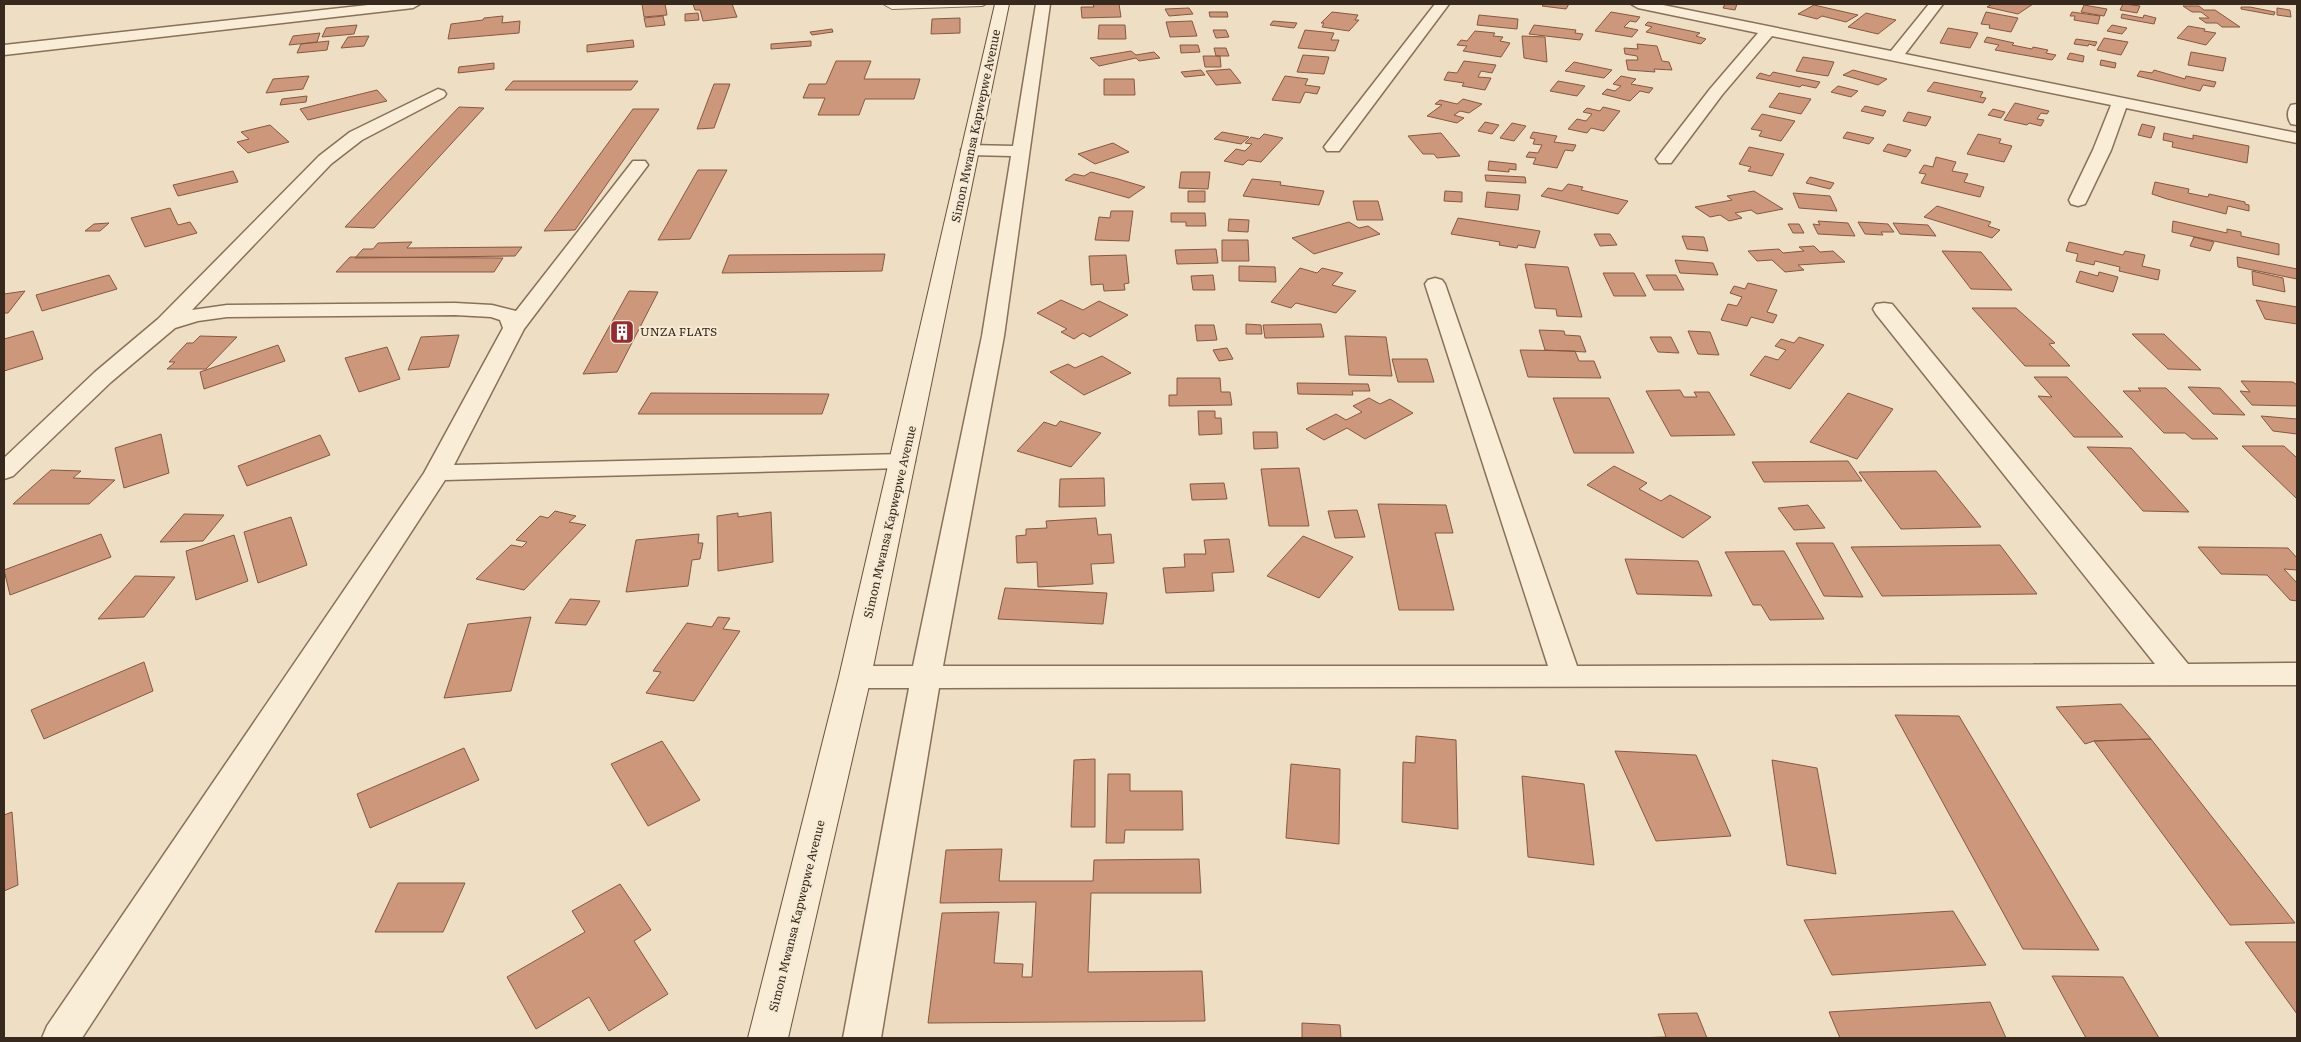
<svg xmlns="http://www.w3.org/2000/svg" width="2301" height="1042" font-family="Literata,serif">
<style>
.building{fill:#cc977a;stroke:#875840}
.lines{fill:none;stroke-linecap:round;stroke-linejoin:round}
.lane-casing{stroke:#88705a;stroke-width:2}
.street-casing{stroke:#88705a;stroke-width:3}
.secondary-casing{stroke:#6a513d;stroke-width:2}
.lane{fill:#f9edd7;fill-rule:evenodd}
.street{fill:#f9edd7;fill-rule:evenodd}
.secondary{fill:#f9edd7;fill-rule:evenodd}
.labels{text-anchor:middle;stroke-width:4;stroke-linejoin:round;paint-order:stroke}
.street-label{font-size:12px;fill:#38291e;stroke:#f5ead3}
.poi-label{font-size:12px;fill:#38291e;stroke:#f5ead3;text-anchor:start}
</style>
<rect width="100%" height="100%" fill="#eedfc4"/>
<path class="building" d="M642,4H665L667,15L644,17Z
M693,4H732L737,17L703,21L700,10H695Z
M1093,4H1119L1121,17L1082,18L1081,7H1094Z
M1544,4H1569L1566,9L1542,6Z
M1725,4H1737L1735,10L1723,8Z
M1992,4H2033L2018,14L1987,7Z
M2123,4H2125L2140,6L2137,13L2120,10Z
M1814,5L1858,15L1846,22L1822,16L1817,19L1798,14Z
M2084,5L2107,9L2104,16L2081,12Z
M2183,6H2199L2204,10H2215L2240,27H2222L2217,23H2206L2199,18H2209L2201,12H2192Z
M2241,7H2250L2275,12L2274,15L2241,9Z
M1189,8L1193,14L1169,16L1165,9Z
M2277,8L2290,10L2291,17L2277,15Z
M1209,12H1227L1228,17H1210Z
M1332,12L1358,15L1355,20H1359L1349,31L1322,27L1324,23H1321Z
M1611,12L1640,17L1636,22L1630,21L1624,27L1638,30L1632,37L1595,31Z
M1986,12L2018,18L2011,32L1989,28L1990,25L1981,24Z
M2072,12L2100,16L2098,24L2074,20L2075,16H2070Z
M698,13L699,20L685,21V14Z
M1866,13L1896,20L1878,34L1848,27Z
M2122,14L2143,18L2144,15L2156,18L2154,24L2121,18Z
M1479,15L1518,19L1517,29L1477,25Z
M503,16L502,23L520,21L519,33L448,39L451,24L483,20L484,18Z
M663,16L665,25L646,27L644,18Z
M960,18V33L931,34L932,19Z
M1192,21L1197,36L1170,37L1166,22Z
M1273,21L1297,23L1294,28L1270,25Z
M1648,22L1700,33L1696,36L1706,39L1701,44L1646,32L1652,27L1645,25Z
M357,25L354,34L322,37L326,28Z
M1099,25H1125L1126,39H1098Z
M1534,25L1576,30L1575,33L1583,34L1580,40L1529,34Z
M2112,25L2127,28L2122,34L2107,31Z
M2188,26L2205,29L2204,31L2216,33L2206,45L2177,38Z
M1948,28L1978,33L1970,48L1940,43Z
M832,29L833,32L812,35L810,32Z
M1213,30H1226L1229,37L1216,38Z
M1305,30L1334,33L1331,40H1339L1335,51L1298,48Z
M1475,31L1495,33L1493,36L1503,37L1500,41L1510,43L1501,57L1463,51L1467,46L1457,45L1461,40L1467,41Z
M320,33L317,42L289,45L293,36Z
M369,36L364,46L341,48L348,37Z
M1522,36L1545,37L1547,62L1524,58Z
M1987,37L2014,43L2012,45L2032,49L2033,47L2048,50L2046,53L2056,55L2052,60L1995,50L1999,45L1984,42Z
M2104,38L2128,42L2121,55L2097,50Z
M2076,39L2097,42L2095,46L2089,44L2088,46L2074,44Z
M633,40L634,47L587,52V45Z
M329,41L327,50L297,53L301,44Z
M811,41V46L771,49V44Z
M1637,44L1657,46L1662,61L1669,62L1672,70L1654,69L1655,72L1628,70L1626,60H1638L1637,56L1625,54L1624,48L1638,49Z
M1180,45H1198L1200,52L1181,53Z
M1214,48H1226L1229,56H1216Z
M1131,51L1136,55L1154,52L1160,58L1139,61L1136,58L1099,66L1090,58Z
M2191,52L2226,58L2223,71L2188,65Z
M2070,53L2084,56L2083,62L2067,59Z
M1303,55L1329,57L1324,74L1297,72Z
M1203,56H1220L1221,67H1205Z
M1803,57L1834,62L1828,76L1796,71Z
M2101,60L2116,63L2115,68L2100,65Z
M836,61H871L864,79H920L914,99H865L859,115H818L825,98H803L809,84H826Z
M1464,61L1496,65L1492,73L1481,71L1478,77L1491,78L1485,90L1462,86L1464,83L1444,80L1448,72L1457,73Z
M1574,62L1612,70L1604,78L1565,71Z
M494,63V69L458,73L459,67Z
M1230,69L1241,83L1216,85L1206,71Z
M1201,70L1205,75L1185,77L1181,72Z
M1853,70L1887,79L1878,85L1843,75Z
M2154,70L2185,79L2186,76L2216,82L2214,87L2203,85L2200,91L2137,76L2140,71L2152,73Z
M1773,72L1806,79L1820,82L1816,88L1802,85L1800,87L1756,78L1760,73L1770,76Z
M309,76L303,89L266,93L273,79Z
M1285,76L1308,79L1305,85L1320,87L1317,94L1305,92L1300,103L1272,100Z
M1621,76L1636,79L1631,84L1653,88L1649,93L1640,91L1630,101L1602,94L1607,89L1615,91L1621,86L1613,84Z
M1104,79H1134L1135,95H1104Z
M513,81H638L631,90H505Z
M1558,81L1585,86L1577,96L1550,91Z
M1934,82L1983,92L1980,97L1986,98L1983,103L1927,91Z
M714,84H730L714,128L697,129Z
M1838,86L1858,91L1851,97L1831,92Z
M377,90L387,101L308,120L300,109Z
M1779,93L1811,99L1801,114L1769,107Z
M307,96L306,102L280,105L282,99Z
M1463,99L1482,104L1469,113L1460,111L1454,115L1464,118L1457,123L1427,116L1442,105L1435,104L1440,100L1457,104Z
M2015,103L2049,111L2047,114L2041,113L2037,119L2044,120L2041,126L2029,123L2027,125L2004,120Z
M1865,106L1886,111L1883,116L1861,111Z
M459,107L484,108L374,228L345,227Z
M1603,107L1620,111L1604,131L1591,128L1587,133L1568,129L1577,119L1586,121L1592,114L1583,112L1587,108L1600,111Z
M633,109H659L575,230L544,231Z
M1993,109L2005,112L2001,118L1988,115Z
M1908,112L1931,117L1926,126L1903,121Z
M1762,114L1795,121L1781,141L1759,136L1762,131L1751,129Z
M1485,122L1499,125L1492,134L1478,131Z
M1512,123L1526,126L1514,141L1500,138Z
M2142,124L2155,127L2151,138L2138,135Z
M270,125L289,142L248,153L237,142L249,139L241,132Z
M1222,132L1249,137L1241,144L1214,139Z
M1533,132L1557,136L1554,142L1576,145L1573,151L1565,150L1557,168L1533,164L1536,158L1526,157L1529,152L1538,153L1542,145L1533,144L1535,139L1530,138Z
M1847,132L1874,138L1869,144L1843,138Z
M1441,133L1460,156L1437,158L1434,154H1423L1408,136Z
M2164,133L2193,139V135L2249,146L2247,163L2172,147L2173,142L2163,140Z
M1264,134L1283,138L1261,162L1248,160L1243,165L1224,161L1236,149L1245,151L1252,144L1245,143L1251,137L1259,139Z
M1978,134L2001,139L1999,143L2012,146L2004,162L1967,154Z
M1113,143L1129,152L1095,164L1078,154Z
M1888,144L1911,150L1906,157L1883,151Z
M1749,147L1784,154L1772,176L1748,171L1751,167L1739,164Z
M1936,157L1956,162L1952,171L1968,174L1964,182L1984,187L1980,197L1921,183L1926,174L1919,173L1924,165L1933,167Z
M1489,161L1516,164V170L1509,169V172L1488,170Z
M698,170H727L690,239L658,240Z
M233,171L238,182L178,196L173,185Z
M1091,172L1118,179L1145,187L1129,198L1065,180L1074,174L1084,176Z
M1181,172H1210L1208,189L1179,188Z
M1485,175L1525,177L1526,183L1486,181Z
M1810,177L1834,183L1830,189L1806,183Z
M1252,179L1281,182L1280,185L1324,191L1319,205L1243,196Z
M2155,182L2189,189L2188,193L2208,197L2209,194L2245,202V204L2249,205V211L2228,206L2226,214L2167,199L2152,194Z
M1568,184L1583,187L1581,190L1628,201L1618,214L1541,196L1548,188L1562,191Z
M1188,191H1205V202H1188Z
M1445,191L1462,192V202L1444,201Z
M1754,191L1783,209L1757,214L1751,210L1735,213L1742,218L1729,221L1720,215L1710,217L1695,207L1732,200L1727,196Z
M1487,192L1520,195L1518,210L1485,207Z
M1793,193L1830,196L1837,211L1799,208Z
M1353,201H1378L1383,220H1357Z
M1937,206L1991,222L1988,226L2000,230L1992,238L1924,217Z
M170,208L178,225L190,222L197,233L145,247L131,218Z
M1111,211H1133L1129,241L1095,240L1099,217L1110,218Z
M1171,213H1205L1206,226H1186V222H1171Z
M1458,218L1540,231L1535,248L1518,245L1517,248L1499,245L1500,242L1451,234Z
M1229,219L1249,220L1248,232L1228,231Z
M1818,221L1848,223L1855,236L1818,234L1813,224L1820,225Z
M2173,221L2227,233V229L2241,232V236L2279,244V255L2172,232Z
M1349,222L1359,228L1368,226L1380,234L1314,254L1292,238Z
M1858,222L1888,224L1894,232H1881L1883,235L1865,234Z
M109,223L100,231H85L94,224Z
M1893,223L1928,225L1936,236L1900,234Z
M1788,224H1799L1804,233H1793Z
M1594,234H1610L1617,245L1600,246Z
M1682,236L1704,237L1708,251L1687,249Z
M2194,237L2214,242L2210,251L2190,246Z
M1222,240H1248L1249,261H1222Z
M412,242L407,248L522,247L515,256L355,258L363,249H373L378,243Z
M2069,242L2123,255L2125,251L2145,255L2142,266L2160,270L2158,280L2119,271L2120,267L2095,261L2094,265L2076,261L2078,254L2066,251Z
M1814,246L1820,252L1833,251L1845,262L1798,265L1804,270L1785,272L1772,260L1757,261L1748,251L1779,249L1783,253L1804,251L1799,247Z
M1216,249L1218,263L1177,264L1175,250Z
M1942,251L1981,252L2012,290L1971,289Z
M885,254L882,271L722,273L729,255Z
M1126,255L1129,283L1124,284L1125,290L1104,291L1103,284L1091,285L1089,256Z
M350,257L503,258L494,272H336Z
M2237,257L2297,269V279L2238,267Z
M1675,260L1713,263L1718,275L1680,273Z
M1525,264L1568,267L1582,317L1557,316L1556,309L1535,308Z
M1239,266L1275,267L1276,282L1239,281Z
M1300,268L1317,273L1322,268L1343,273L1332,285L1356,291L1336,313L1296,303L1291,308L1271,302Z
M2080,271L2098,276L2099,272L2118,277L2113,292L2076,282Z
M2252,271L2283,278L2285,292L2253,285Z
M1603,273H1634L1646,296H1614Z
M109,275L117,289L42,311L36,295Z
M1213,275L1215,290H1193L1191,276Z
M1646,275H1676L1684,290H1654Z
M1748,283L1777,290L1767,312L1777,315L1773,323L1751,317L1747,326L1721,320L1728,304L1737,306L1742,297L1730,293L1734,286L1745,289Z
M25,291L8,313H4V294Z
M629,291L658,292L617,372L583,374Z
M1061,300L1083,310L1099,301L1128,315L1090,337L1083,333L1074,339L1061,332L1067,329L1037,313Z
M2256,300L2297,307V324L2265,319Z
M1972,308H2016L2055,343L2049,344L2070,366H2025Z
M1246,324L1261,325L1262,334H1246Z
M1321,324L1324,337L1265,338L1263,325Z
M1195,325H1214L1217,340L1197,341Z
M1539,330L1564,331L1565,335L1580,336L1586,352L1545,350Z
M33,331L43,359L4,371V339Z
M1688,331L1710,332L1719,355L1698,354Z
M2132,334H2164L2201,370L2168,369Z
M459,335L449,367L408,370L421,337Z
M200,336L237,337L206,369H167L175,362H169L187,343H193Z
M1345,336L1386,337L1392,376L1349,375Z
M1650,337H1671L1679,353L1658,352Z
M1799,337L1824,345L1790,389L1750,375L1765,356L1778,360L1786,350L1775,346L1781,339L1794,343Z
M278,345L285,361L204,389L200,372Z
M387,347L400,379L359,392L345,358Z
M1227,348L1233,359L1219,361L1213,350Z
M1520,350L1575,351L1579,361H1594L1601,378L1528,377Z
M1102,356L1131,373L1084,395L1050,372L1068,364L1075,368Z
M1392,359H1427L1434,382H1398Z
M2034,377H2067L2123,437H2074L2038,396L2052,397Z
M1177,378H1220L1221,392H1230L1232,405L1169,406V395H1177Z
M2241,381L2293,382L2297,385V406L2252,405L2240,391L2250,392Z
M1297,383L1368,384L1370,391H1352L1353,395L1298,394Z
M2188,387L2220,388L2245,415L2213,414Z
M2138,388H2166L2218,439H2192L2185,433H2164L2123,391H2141Z
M1680,390L1684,397H1697L1694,392H1709L1735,435L1671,436L1646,391Z
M651,393L829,394L822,414H638Z
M1848,393L1893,409L1857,459L1810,442Z
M1369,398L1380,404L1390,399L1413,413L1365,439L1347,428L1324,440L1306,429L1336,414L1346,420L1362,412L1353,406Z
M1553,398H1609L1634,453H1574Z
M1198,411H1215V418H1221L1222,434L1199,435Z
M2261,416L2297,419V434L2273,431Z
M1060,421L1101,433L1071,467L1017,451L1044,422L1056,426Z
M1253,432H1277L1278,448L1254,449Z
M161,434L169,473L124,488L115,448Z
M320,435L330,455L247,486L238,466Z
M2242,446H2284L2297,458V499Z
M2087,447L2131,448L2189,512L2143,511Z
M1848,461L1862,481L1764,482L1752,462Z
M1614,466L1647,483L1639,489L1661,501L1670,495L1711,517L1683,538L1587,485Z
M1299,468L1309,526H1269L1261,469Z
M51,470L81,471L73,478L115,480L89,504H13Z
M1936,471L1981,527L1901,529L1859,472Z
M1104,478L1105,506L1059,507L1060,479Z
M1224,483L1227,499L1192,500L1190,484Z
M1378,504L1446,505L1453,533H1435L1454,610H1399Z
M1808,505L1825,528L1794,530L1778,508Z
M1357,510L1365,537L1335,538L1328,511Z
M555,511L576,516L569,522L586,525L524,590L476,579L511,545L522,547L527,542L516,540L540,516L548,518Z
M771,512L773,562L718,571L717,516L738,513V517Z
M184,514L224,515L203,541L160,542Z
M291,517L307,565L258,583L244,532Z
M1096,518L1098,535L1111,534L1114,563L1091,564L1093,584L1038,587L1037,562L1017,563L1016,536L1026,535V529L1047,528L1046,521Z
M101,534L111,557L10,595L4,570Z
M699,534L698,543H703L700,559L692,560L688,586L626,592L636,540Z
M234,535L248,581L196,600L186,551Z
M1303,536L1353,557L1319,598L1267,576Z
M1229,539L1234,572L1212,573L1214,591L1166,593L1163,568L1185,567L1184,554H1206L1204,540Z
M1796,543H1833L1863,597L1824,596Z
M2000,545L2037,594L1882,596L1851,547Z
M2198,547L2288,548L2297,558V570L2284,569L2297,583V601L2290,600L2267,575L2221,574Z
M1784,551L1824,619L1770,620L1761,605H1753L1725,552Z
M1625,559L1698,561L1712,596L1637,594Z
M135,576L175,577L144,617L98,619Z
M1005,588L1107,593L1103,624L998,619Z
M570,599L600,601L586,625L555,623Z
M531,617L511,691L444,698L468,624Z
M718,617L730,618L723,629L740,631L694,701L646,693L661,672L653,671L687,623L712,627Z
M144,662L153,691L44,739L31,710Z
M2121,704L2151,739L2094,741L2085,744L2056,707Z
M1895,715L1959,716L2099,950L2023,949Z
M1416,736L1456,740L1458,829L1402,822L1403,762L1415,763Z
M2151,739L2295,923L2230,925L2094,741Z
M662,741L700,800L648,826L611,764Z
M464,748L479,780L370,828L357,794Z
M1615,751L1696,755L1731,836L1656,841Z
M1095,759V827H1071L1074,760Z
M1772,760L1817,768L1836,874L1787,865Z
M1291,764L1340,769L1339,844L1286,838Z
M1108,774H1130V791H1182L1183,830H1125L1124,843H1106Z
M1522,776L1584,784L1594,865L1528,857Z
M12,812L18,885L4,891V815Z
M1002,849L999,881H1093L1094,860L1199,859L1201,893H1091L1088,972L1202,971L1205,1021L928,1023L942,913L999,912L994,963L1023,964L1022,977H1032L1036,902L940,903L946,850Z
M398,883H465L443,932H375Z
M620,884L651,930L634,941L668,994L609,1031L589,997L536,1029L507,977L585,932L572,911Z
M1953,911L1986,965L1832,975L1804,920Z
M2245,942H2297V1014Z
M2052,976L2123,977L2159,1038H2086Z
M1990,1002L2006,1038H1840L1829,1012Z
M1697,1013L1707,1038H1634L1666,1037L1658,1014Z
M1302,1023L1340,1025L1341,1038H1302Z"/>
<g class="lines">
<defs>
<path id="lane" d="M883,4L893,5L986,4L982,6L892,9Z"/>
<path id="street" d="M377,4H420L413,8L4,55V45Z
M1036,4H1050L1004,336L943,666H1548L1425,284L1428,280L1435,278L1442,280L1445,284L1577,666L2155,664L1876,314L1873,309L1876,304L1884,303L1892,304L2188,664L2297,663V685L939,688L881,1038H843L909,688H855L844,685L840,677L844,669L855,666H913L982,336L1011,156L970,155L964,154L961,150L964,146L970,145L1013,146Z
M1435,4H1449L1339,151H1327L1324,147L1327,143Z
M1631,4H1658L1891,51L1929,4H1943L1905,54L2297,133V143L2126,108L2111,150L2087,200L2085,204L2078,206L2071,204L2069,200L2093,150L2111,105L1772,36L1722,95L1671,163H1659L1656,159L1659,155L1710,89L1758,33L1638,8Z
M438,89L444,91L446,94L444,97L362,140L331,164L192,310L227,305L455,303L492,305L516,311L633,161H645L648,165L524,329L454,465L903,454L912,456L915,461L912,466L903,468L445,480L82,1038H42L47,1026L424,473L503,328L500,320L491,317L455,315L227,317L198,321L175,328L111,382L13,476L4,479V458L95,372L158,319L319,156L350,132Z
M2297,104V125L2291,124C2287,118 2287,111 2291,105Z"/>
<path id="secondary" d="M995,4H1009L871,677L788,1038H748L839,677Z"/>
</defs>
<use href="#lane" class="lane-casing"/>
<use href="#street" class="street-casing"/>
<use href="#secondary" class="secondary-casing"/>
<use href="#lane" class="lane"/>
<use href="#street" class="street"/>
<use href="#secondary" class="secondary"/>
</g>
<defs>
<symbol id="building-square" viewBox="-11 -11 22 22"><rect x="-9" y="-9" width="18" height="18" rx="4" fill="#972b32" stroke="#f5ead3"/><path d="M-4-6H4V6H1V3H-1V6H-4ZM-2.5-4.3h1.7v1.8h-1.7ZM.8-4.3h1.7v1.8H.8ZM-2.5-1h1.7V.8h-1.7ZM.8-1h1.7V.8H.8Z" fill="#fff"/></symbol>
</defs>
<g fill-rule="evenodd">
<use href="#building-square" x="608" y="318" width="28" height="28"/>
</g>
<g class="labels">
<g class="street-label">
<text transform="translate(976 126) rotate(-78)" y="4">Simon Mwansa Kapwepwe Avenue</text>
<text transform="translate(890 522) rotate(-77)" y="4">Simon Mwansa Kapwepwe Avenue</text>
<text transform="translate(797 916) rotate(-76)" y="4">Simon Mwansa Kapwepwe Avenue</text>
</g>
<g class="poi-label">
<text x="640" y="336">UNZA FLATS</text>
</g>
</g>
<rect width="2301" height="1042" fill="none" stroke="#38291e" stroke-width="10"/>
</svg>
